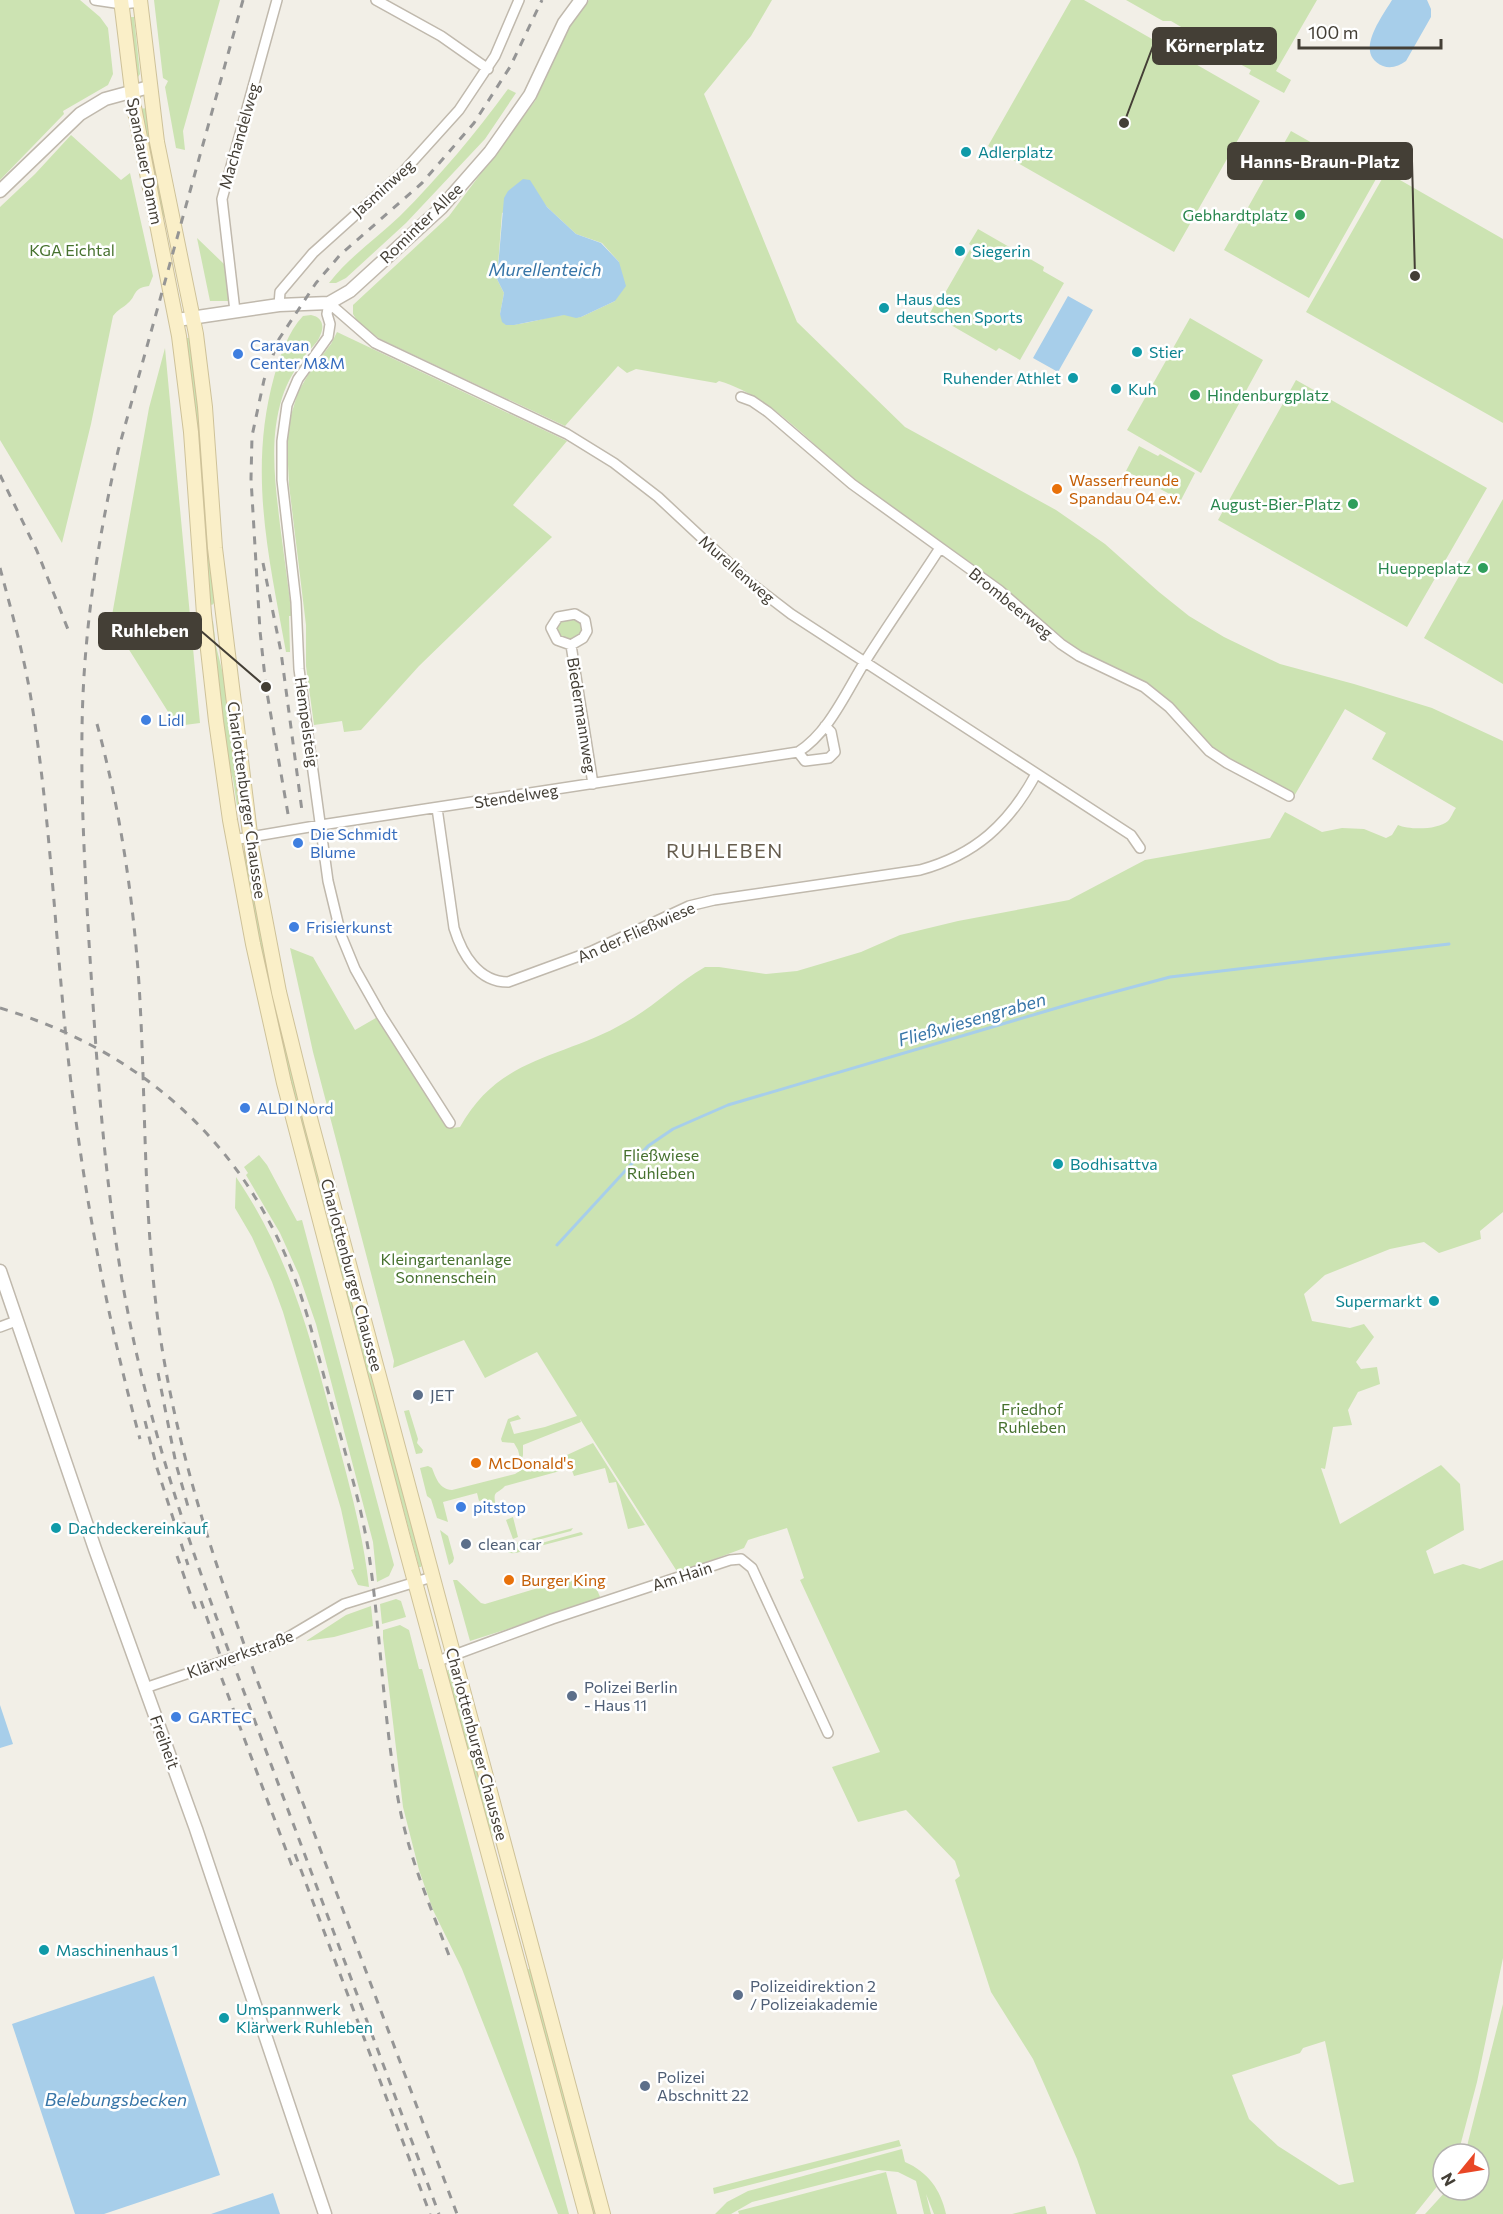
<svg xmlns="http://www.w3.org/2000/svg" width="1503" height="2214" font-family="Commissioner,sans-serif">
<style>
.green{fill:#cce3b2;fill-rule:evenodd}
.water{fill:#a7ceea}
.lines{fill:none;stroke-linecap:round;stroke-linejoin:round}
.stream{stroke:#a7ceea;stroke-width:3}
.minor-casing{stroke:#c0b9ad;stroke-width:12}
.tertiary-casing{stroke:#c0b9ad;stroke-width:15}
.secondary-casing{stroke:#cec299;stroke-width:16}
.minor{stroke:#fff;stroke-width:9}
.tertiary{stroke:#fff;stroke-width:12}
.secondary{stroke:#faefc8;stroke-width:14}
.rail{stroke:#959595;stroke-width:3;stroke-dasharray:8 8;stroke-linecap:butt}
.culture-dot{fill:#0f9aa8;stroke:#fff;stroke-width:2}
.leisure-dot{fill:#2e9e5b;stroke:#fff;stroke-width:2}
.shop-dot{fill:#3f7fe0;stroke:#fff;stroke-width:2}
.food-dot{fill:#e8710a;stroke:#fff;stroke-width:2}
.service-dot{fill:#5c6f8a;stroke:#fff;stroke-width:2}
.labels{text-anchor:middle;stroke-width:5;stroke-linejoin:round;paint-order:stroke}
.street-label{font-size:16px;fill:#443f36;stroke:#fff}
.culture-label{font-size:16px;fill:#0d838f;stroke:#fff;text-anchor:start}
.leisure-label{font-size:16px;fill:#27864d;stroke:#fff;text-anchor:end}
.park-label{font-size:16px;fill:#46712e;stroke:#fff}
.shop-label{font-size:16px;fill:#366cbe;stroke:#fff;text-anchor:start}
.food-label{font-size:16px;fill:#c56008;stroke:#fff;text-anchor:start}
.service-label{font-size:16px;fill:#4e5e75;stroke:#fff;text-anchor:start}
.water-label{font-size:18px;font-style:italic;fill:#3876a8;stroke:#fff}
.quarter-label{font-size:20px;letter-spacing:1.5px;fill:#665d4e;stroke:#fff}
.leader{fill:none;stroke:#443f36;stroke-width:2}
.callout-dot{fill:#443f36;stroke:#fff;stroke-width:2}
.callout{fill:#443f36;stroke:#443f36;stroke-width:2}
.callout-label{font-size:18px;text-anchor:middle;font-weight:bold;fill:#fff}
</style>
<rect width="100%" height="100%" fill="#f2efe7"/>
<path class="green" d="M0,0H80L100,17L108,28L113,74L108,85L63,111L64,114L0,180Z
M154,0H220L183,131L185,150L176,148L165,87L168,81L163,78Z
M589,0H772L751,36L704,94L797,322L905,427L1056,510L1105,544L1159,592L1189,616L1224,637L1280,664L1354,684L1432,708L1503,741V1212L1480,1231L1481,1239L1439,1253L1424,1242L1390,1249L1325,1275L1304,1294L1312,1321L1350,1328L1364,1324L1374,1337L1356,1362L1361,1369L1377,1367L1380,1384L1358,1392L1348,1410L1352,1425L1333,1427L1325,1469L1321,1468L1340,1524L1441,1465L1460,1484L1464,1530L1426,1551L1434,1574L1463,1564L1480,1569L1503,1560V1958L1477,2082L1458,2154H1443V2179L1415,2214H1096L1077,2159L1033,2059L991,1992L955,1880L960,1876L955,1861L906,1810L858,1822L832,1767L880,1752L800,1580L804,1578L787,1528L748,1540L744,1548L678,1573L580,1419L581,1422L523,1445V1455L521,1462L518,1450L514,1443L502,1442L501,1439L508,1419L518,1415L521,1419L510,1422L514,1434L545,1427L577,1416L537,1352L485,1378L464,1340L393,1368L394,1361L313,1052L290,948L313,957L355,1030L381,1015L452,1128L460,1127C500,1055 563,1059 626,1022C654,1007 677,983 705,967H719L766,974L797,971L861,952L900,935L958,921L1069,900L1145,860L1270,838L1285,812L1322,832L1342,828L1364,829L1386,838L1392,835L1398,825C1409,830 1438,830 1448,821C1451,818 1453,812 1456,808L1372,759L1386,733L1345,709L1293,798L1289,795C1262,779 1231,765 1208,744C1188,727 1177,703 1155,689C1130,673 1102,665 1078,649C1046,628 1020,600 990,577C949,546 905,519 864,488C819,453 775,397 719,381L716,383L636,369L627,373L618,366L565,426L380,339L359,324L353,314V305L449,216L535,101L569,27ZM540,198L547,207L576,234L602,243L619,262L615,301L581,317C575,318 570,314 563,315C544,317 526,325 507,325L500,314L504,293L497,279L502,213ZM1325,2041L1354,2182L1339,2185L1278,2146L1249,2119L1232,2075L1300,2053L1303,2048Z
M1071,0H1084L1260,101L1174,252L988,146Z
M1126,0H1317L1276,71L1291,80L1284,93L1249,74L1251,70L1201,43L1198,37L1171,21H1163Z
M128,17H134L140,74L136,80Z
M508,89L516,93L485,139L406,223L346,278L336,283H329C349,257 376,239 400,216C440,176 475,134 508,89Z
M147,108L167,213L162,218L139,109Z
M1291,131L1376,179L1309,298L1224,250Z
M71,135L121,180L130,173L153,276L149,286C132,288 137,296 128,303C123,308 118,309 113,316L91,424L62,543L0,440V207L35,174Z
M1386,172L1503,239V423L1306,312Z
M978,229L1044,267L1043,271L1064,283L1020,360L999,348L996,351L930,313L938,298L941,300L972,246L969,244Z
M197,238L224,264L230,298L229,301H210Z
M311,315C322,317 325,326 320,336C318,342 311,348 306,354C296,367 287,382 282,398C269,440 275,481 280,525C284,555 288,585 292,616H289L290,652H286C269,558 248,472 274,377C280,356 288,332 303,316Z
M1190,318L1263,360L1201,473L1127,430Z
M337,332L567,441L513,505L552,537L419,666L361,730L344,732L342,721L314,725L306,666V625L289,485L287,444L289,422L298,392L311,370L331,344Z
M185,338H191L200,410L215,602L212,605L210,604Z
M165,348L200,723L177,726L111,621L149,408Z
M1296,380L1487,488L1407,627L1218,520Z
M1139,446L1158,456L1160,454L1195,473L1181,500L1126,471Z
M1503,499V684L1424,638Z
M569,617L581,621L584,628L580,635L569,639L560,636L556,628L562,620Z
M210,621H213L216,646L223,674L240,805L237,806L233,779L226,755Z
M246,848L327,1205L325,1207H322C291,1089 264,972 243,853Z
M259,1155L267,1165L297,1221L302,1220L394,1565L389,1576L377,1582L373,1542L316,1324L299,1275L280,1233L246,1175L248,1173L244,1167Z
M236,1177C290,1256 310,1336 334,1427C348,1480 363,1532 369,1587L358,1585L351,1570L354,1569L341,1509L283,1312L272,1282L252,1237L235,1208Z
M328,1221L332,1222L423,1563L421,1567H419L326,1223Z
M409,1410L418,1439L417,1443L423,1450L422,1453L416,1454L404,1411Z
M593,1443L645,1525L628,1529L616,1482L609,1483L605,1468L574,1476L571,1468L505,1486C497,1495 492,1489 496,1507L489,1509L487,1499L479,1501L477,1493L443,1502L448,1522L437,1518L431,1499L427,1496L420,1468L428,1466L432,1468C436,1478 439,1489 452,1490L515,1474L526,1467L530,1472Z
M513,1517L518,1537L513,1539L506,1520Z
M573,1528L571,1531L530,1542C523,1550 521,1554 509,1553L504,1549L505,1546Z
M440,1530L448,1536L454,1558L453,1562L449,1565Z
M581,1532L583,1534L582,1535L536,1547L538,1544Z
M591,1576L601,1599L470,1641L453,1580H457L481,1603L485,1604L538,1588L540,1582L544,1583L545,1587Z
M396,1599L401,1601L406,1617L382,1624L380,1604Z
M371,1606L373,1626L334,1637L306,1641L346,1615Z
M400,1625L409,1630L419,1669H422L569,2214H558L462,1969L433,1910L419,1870L403,1807L383,1638V1630Z
M451,1669L522,1936L497,1845L486,1822L446,1671Z
M532,1968L597,2214H592L526,1970Z
M1503,2004V2214H1425L1447,2190H1479V2154H1465Z
M899,2140L901,2146L714,2194L713,2188Z
M902,2149L905,2162C928,2172 941,2190 946,2214H934L926,2194L931,2214H924L916,2181L898,2172L878,2170L752,2202L731,2214H715L727,2202L748,2191Z
M886,2172L897,2214H739L738,2211Z
M1045,2206L1047,2214H1012Z"/>
<path class="water" d="M1392,0H1427L1431,9V17L1406,61C1399,66 1391,69 1383,66C1353,54 1382,17 1392,0Z
M523,179L530,180L547,207L576,234L601,243L619,262L626,286L615,301L581,317L576,318L564,315L514,325H506L502,322L500,314L504,293L497,279L504,198L508,191Z
M1068,296L1093,310L1058,372L1033,358Z
M0,1705L13,1744L0,1748Z
M154,1976L220,2175L104,2214H75L12,2024Z
M273,2193L280,2214H211Z"/>
<g class="lines">
<path class="stream" d="M557,1245L648,1146L673,1129L728,1105L1077,1002L1170,977L1449,944"/>
<defs>
<path id="minor" d="M95,0L122,4L140,2
M376,0L441,36L488,69
M279,305L280,292L313,253L403,172L459,110L495,56L519,0
M235,311L222,199L277,0
M741,397L752,401L768,412L852,484L999,590L1061,644L1079,656L1144,687L1169,707L1209,751L1227,763L1289,796
M575,614L585,620L587,631L583,638L571,645L557,640L551,628L558,617Z
M571,645L593,784
M798,752L805,761L829,758L835,752L831,732L825,726
M437,808L454,928C462,954 478,982 508,982L590,952L689,906L714,900L920,870C975,855 1009,824 1036,774
M233,840L321,825L798,752C829,733 847,690 866,660C890,622 916,585 940,548
M450,1123L381,1015L355,969L341,935L328,881L299,669L296,602L282,480V441L287,405L298,379L328,337L330,324L327,314L329,303L375,343L567,434L614,463L658,497L748,581L791,614L1131,835L1140,848
M0,1327L16,1321
M438,1661L552,1619L730,1560L741,1559L752,1568L828,1733
M145,1688L280,1642L344,1604L432,1577"/>
<path id="tertiary" d="M0,191L80,114L105,99L149,87
M177,320L279,305L329,303L350,291L441,208L490,152L530,95L564,23L581,0
M0,1271L95,1549L196,1829L325,2214"/>
<path id="secondary" d="M121,0L134,107L179,336L191,432L204,614L216,721L230,820L253,944L284,1083L402,1534L586,2214
M140,0L157,142L196,334L205,407L215,548L252,850L279,992L311,1122L603,2214"/>
</defs>
<use href="#minor" class="minor-casing"/>
<use href="#tertiary" class="tertiary-casing"/>
<use href="#secondary" class="secondary-casing"/>
<use href="#minor" class="minor"/>
<use href="#tertiary" class="tertiary"/>
<use href="#secondary" class="secondary"/>
<path class="rail" d="M243,0L118,451C97,543 83,636 82,731C81,802 85,872 89,942C98,1082 106,1222 138,1360C165,1479 207,1594 250,1708C313,1877 376,2045 439,2214
M0,475L37,551L69,632
M263,563L281,652L302,811
M0,568C12,613 25,659 32,705C52,830 56,957 71,1083C86,1204 108,1322 140,1439
M97,724C120,809 133,896 139,984C147,1113 142,1243 166,1371C191,1508 242,1640 291,1771C346,1919 402,2066 457,2214
M288,814L266,687L260,631L251,479L252,436L264,380L279,339L316,283L340,255L422,183L474,123L510,67L542,0
M0,1008C129,1047 229,1128 284,1252C304,1296 315,1344 328,1391C342,1443 359,1495 368,1548C381,1633 383,1720 399,1804C409,1858 431,1908 450,1958
M158,1373L176,1464L189,1510
M145,1421L157,1468L188,1565
M177,1556L198,1616
M201,1601L226,1672
M216,1663L292,1866
M295,1854L430,2214"/>
</g>
<g class="culture-dot">
<circle cx="966" cy="152" r="6"/>
<circle cx="960" cy="251" r="6"/>
<circle cx="884" cy="308" r="6"/>
<circle cx="1137" cy="352" r="6"/>
<circle cx="1073" cy="378" r="6"/>
<circle cx="1116" cy="389" r="6"/>
<circle cx="1058" cy="1164" r="6"/>
<circle cx="1434" cy="1301" r="6"/>
<circle cx="56" cy="1528" r="6"/>
<circle cx="44" cy="1950" r="6"/>
<circle cx="224" cy="2018" r="6"/>
</g>
<g class="leisure-dot">
<circle cx="1300" cy="215" r="6"/>
<circle cx="1195" cy="395" r="6"/>
<circle cx="1353" cy="504" r="6"/>
<circle cx="1483" cy="568" r="6"/>
</g>
<g class="shop-dot">
<circle cx="238" cy="354" r="6"/>
<circle cx="146" cy="720" r="6"/>
<circle cx="298" cy="843" r="6"/>
<circle cx="294" cy="927" r="6"/>
<circle cx="245" cy="1108" r="6"/>
<circle cx="461" cy="1507" r="6"/>
<circle cx="176" cy="1717" r="6"/>
</g>
<g class="food-dot">
<circle cx="1057" cy="489" r="6"/>
<circle cx="476" cy="1463" r="6"/>
<circle cx="509" cy="1580" r="6"/>
</g>
<g class="service-dot">
<circle cx="418" cy="1395" r="6"/>
<circle cx="466" cy="1544" r="6"/>
<circle cx="572" cy="1696" r="6"/>
<circle cx="738" cy="1995" r="6"/>
<circle cx="645" cy="2086" r="6"/>
</g>
<g class="labels">
<g class="street-label">
<text transform="translate(239 136) rotate(-74)" y="6">Machandelweg</text>
<text transform="translate(145 161) rotate(79)" y="6">Spandauer Damm</text>
<text transform="translate(383 188) rotate(-42)" y="6">Jasminweg</text>
<text transform="translate(421 223) rotate(-44)" y="6">Rominter Allee</text>
<text transform="translate(737 569) rotate(41)" y="6">Murellenweg</text>
<text transform="translate(1011 603) rotate(39)" y="6">Brombeerweg</text>
<text transform="translate(582 715) rotate(81)" y="6">Biedermannweg</text>
<text transform="translate(307 722) rotate(82)" y="6">Hempelsteig</text>
<text transform="translate(516 796) rotate(-9)" y="6">Stendelweg</text>
<text transform="translate(247 800) rotate(82)" y="6">Charlottenburger Chaussee</text>
<text transform="translate(636 932) rotate(-24)" y="6">An der Fließwiese</text>
<text transform="translate(352 1275) rotate(75)" y="6">Charlottenburger Chaussee</text>
<text transform="translate(682 1576) rotate(-18)" y="6">Am Hain</text>
<text transform="translate(240 1654) rotate(-20)" y="6">Klärwerkstraße</text>
<text transform="translate(165 1742) rotate(70)" y="6">Freiheit</text>
<text transform="translate(477 1744) rotate(75)" y="6">Charlottenburger Chaussee</text>
</g>
<g class="culture-label">
<text x="978" y="158">Adlerplatz</text>
<text x="972" y="257">Siegerin</text>
<text x="896" y="305">Haus des<tspan x="896" dy="18">deutschen Sports</tspan></text>
<text x="1149" y="358">Stier</text>
<text x="1061" y="384" text-anchor="end">Ruhender Athlet</text>
<text x="1128" y="395">Kuh</text>
<text x="1070" y="1170">Bodhisattva</text>
<text x="1422" y="1307" text-anchor="end">Supermarkt</text>
<text x="68" y="1534">Dachdeckereinkauf</text>
<text x="56" y="1956">Maschinenhaus 1</text>
<text x="236" y="2015">Umspannwerk<tspan x="236" dy="18">Klärwerk Ruhleben</tspan></text>
</g>
<g class="leisure-label">
<text x="1288" y="221">Gebhardtplatz</text>
<text x="1207" y="401" text-anchor="start">Hindenburgplatz</text>
<text x="1341" y="510">August-Bier-Platz</text>
<text x="1471" y="574">Hueppeplatz</text>
</g>
<g class="park-label">
<text x="72" y="256">KGA Eichtal</text>
<text x="661" y="1161">Fließwiese<tspan x="661" dy="18">Ruhleben</tspan></text>
<text x="446" y="1265">Kleingartenanlage<tspan x="446" dy="18">Sonnenschein</tspan></text>
<text x="1032" y="1415">Friedhof<tspan x="1032" dy="18">Ruhleben</tspan></text>
</g>
<g class="shop-label">
<text x="250" y="351">Caravan<tspan x="250" dy="18">Center M&amp;M</tspan></text>
<text x="158" y="726">Lidl</text>
<text x="310" y="840">Die Schmidt<tspan x="310" dy="18">Blume</tspan></text>
<text x="306" y="933">Frisierkunst</text>
<text x="257" y="1114">ALDI Nord</text>
<text x="473" y="1513">pitstop</text>
<text x="188" y="1723">GARTEC</text>
</g>
<g class="food-label">
<text x="1069" y="486">Wasserfreunde<tspan x="1069" dy="18">Spandau 04 e.v.</tspan></text>
<text x="488" y="1469">McDonald's</text>
<text x="521" y="1586">Burger King</text>
</g>
<g class="service-label">
<text x="430" y="1401">JET</text>
<text x="478" y="1550">clean car</text>
<text x="584" y="1693">Polizei Berlin<tspan x="584" dy="18">- Haus 11</tspan></text>
<text x="750" y="1992">Polizeidirektion 2<tspan x="750" dy="18">/ Polizeiakademie</tspan></text>
<text x="657" y="2083">Polizei<tspan x="657" dy="18">Abschnitt 22</tspan></text>
</g>
<g class="water-label">
<text x="545" y="276">Murellenteich</text>
<text transform="translate(972 1020) rotate(-16)" y="6">Fließwiesengraben</text>
<text x="116" y="2106">Belebungsbecken</text>
</g>
<g class="quarter-label">
<text x="725" y="858">RUHLEBEN</text>
</g>
</g>
<path class="leader" d="M1124 123L1153 46M1415 276L1412 161M266 687L201 631"/>
<g class="callout-dot">
<circle cx="1124" cy="123" r="6"/>
<circle cx="1415" cy="276" r="6"/>
<circle cx="266" cy="687" r="6"/>
</g>
<g class="callout">
<rect x="1153" y="28" width="123" height="36" rx="6"/>
<rect x="1228" y="143" width="184" height="36" rx="6"/>
<rect x="99" y="613" width="102" height="36" rx="6"/>
</g>
<g class="callout-label">
<text x="1215" y="52">Körnerplatz</text>
<text x="1320" y="168">Hanns-Braun-Platz</text>
<text x="150" y="637">Ruhleben</text>
</g>
<g transform="translate(1461 2172) rotate(240)"><circle r="28" fill="#ffffff" stroke="#b4b2af" stroke-width="1.5"/>
<path d="M0-4.5L10 22L0 15L-10 22Z" fill="#e94726"/>
<text y="-9" font-size="16" font-weight="bold" text-anchor="middle" fill="#443f36">N</text>
</g>
<path d="M1299 39v9h142v-9" fill="none" stroke="#443f36" stroke-width="3"/>
<text x="1308" y="39" font-size="18" fill="#443f36" stroke="#ffffff" stroke-width="4.5" paint-order="stroke">100 m</text>
</svg>
